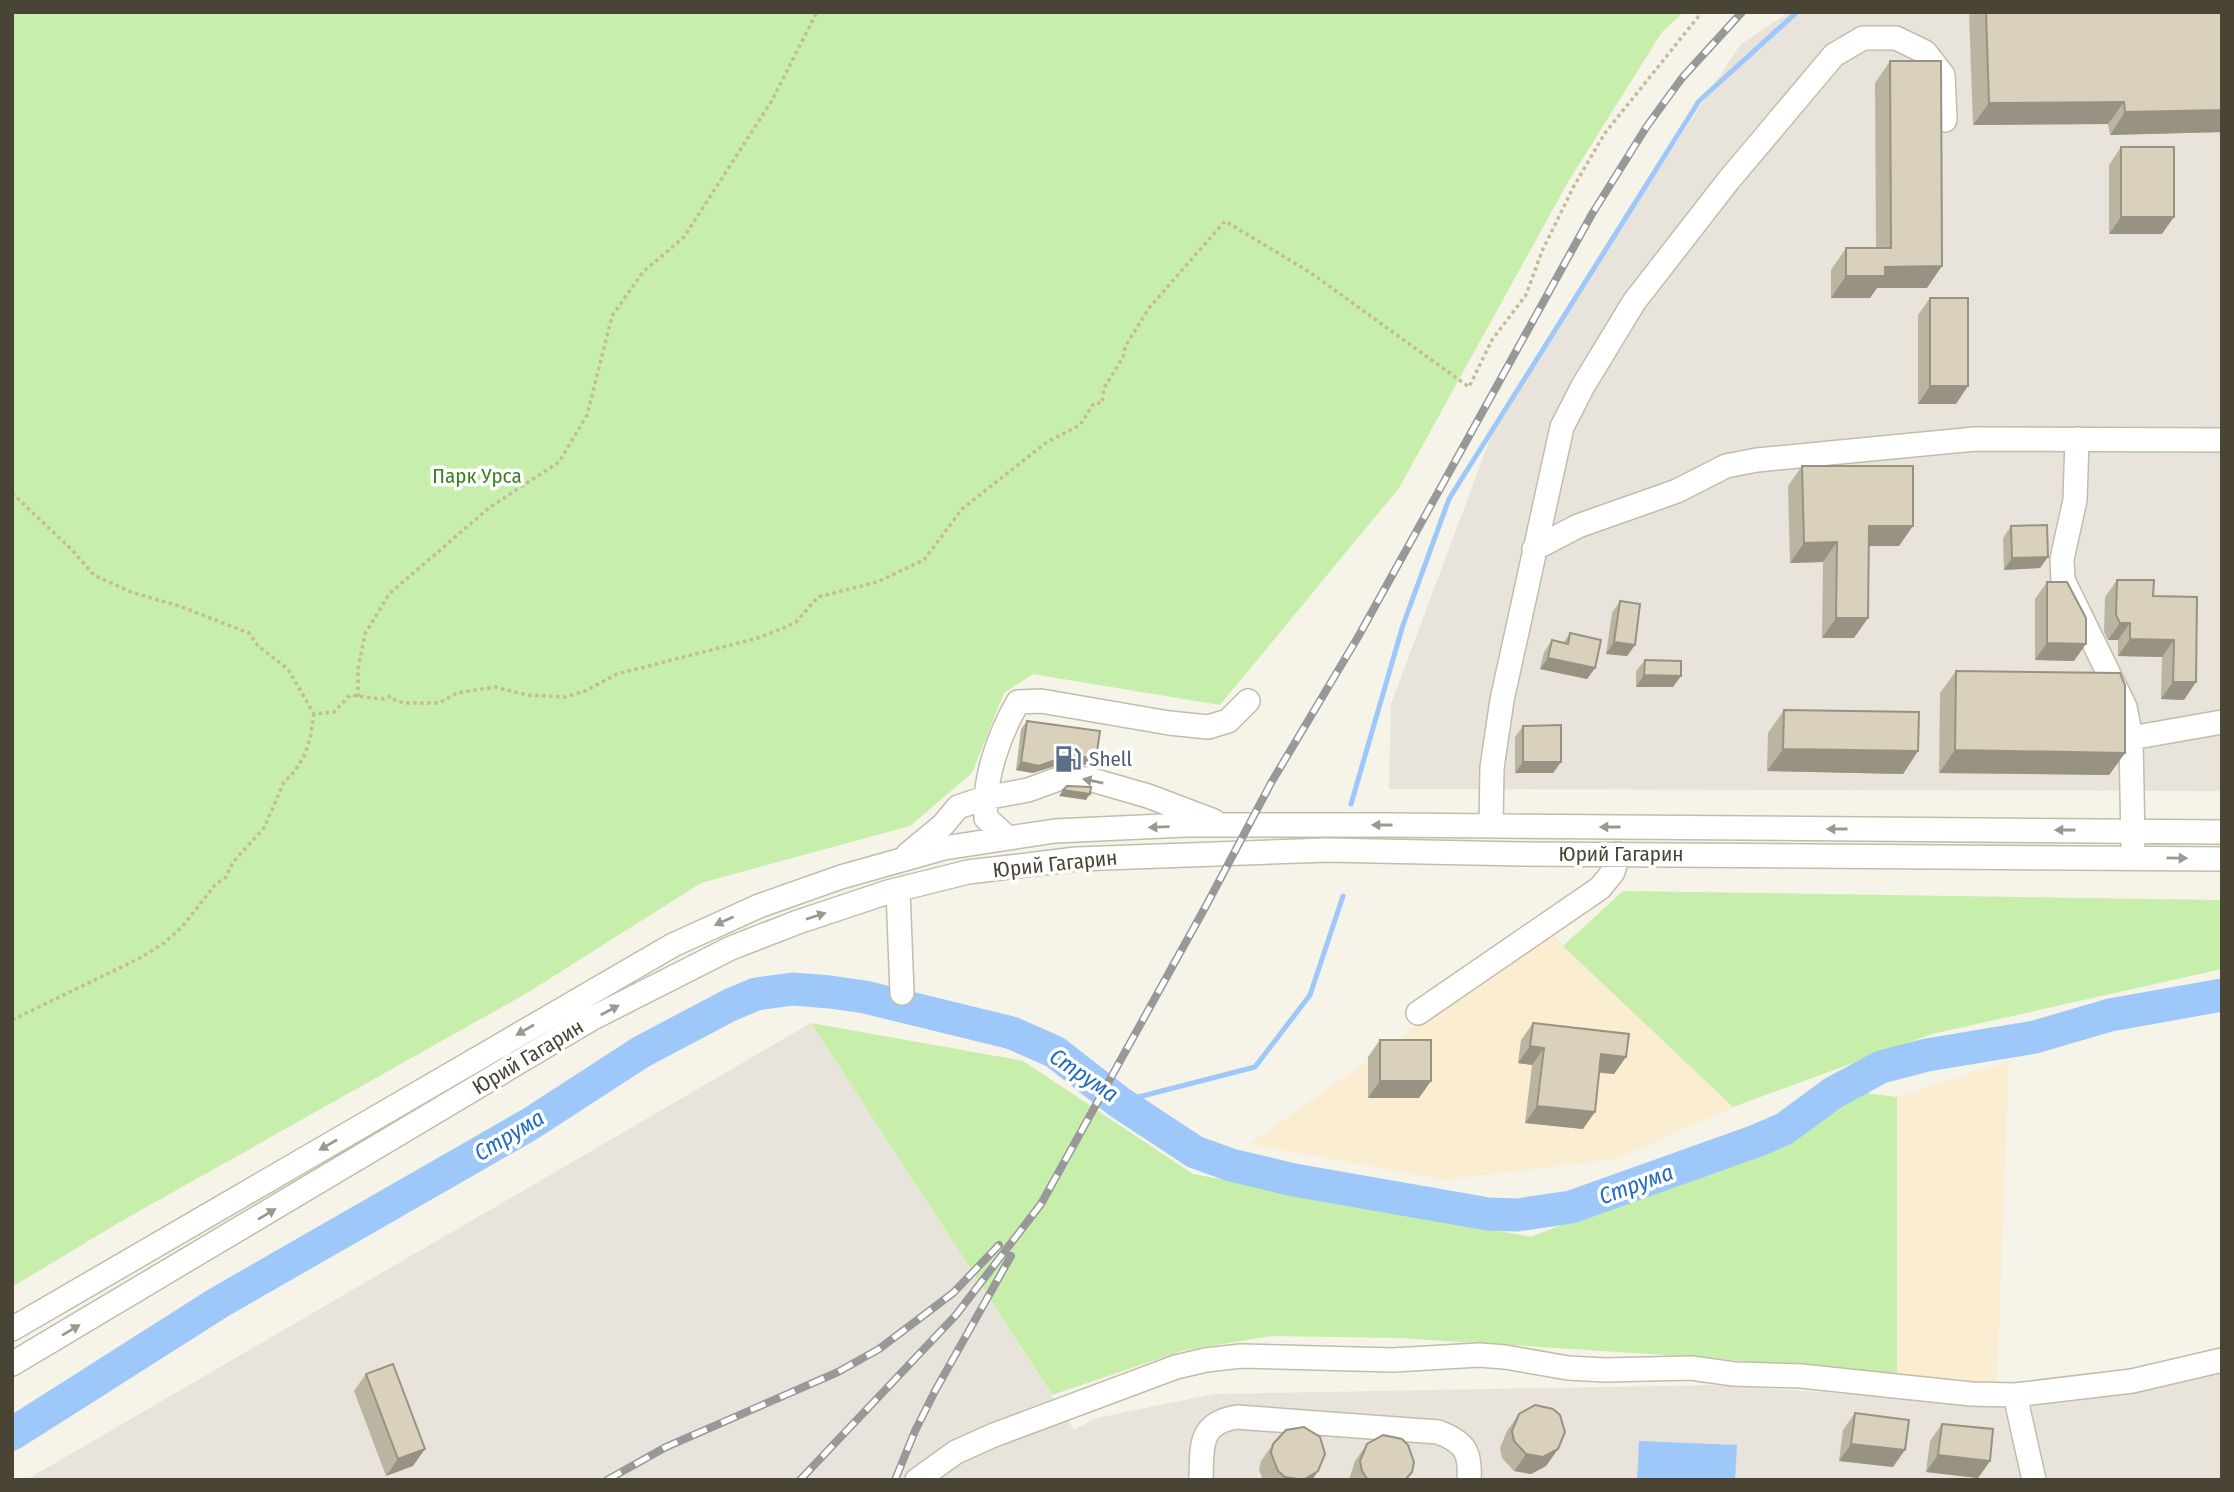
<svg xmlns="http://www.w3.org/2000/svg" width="2234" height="1492" font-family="'Fira Sans Condensed',sans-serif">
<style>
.commercial{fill:#faedd1}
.industrial{fill:#e8e4dc}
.green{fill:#c8eeac}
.water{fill:#9dc8f9}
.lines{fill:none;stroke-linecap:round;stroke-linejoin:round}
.stream{stroke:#9dc8f9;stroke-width:5}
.river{stroke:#9dc8f9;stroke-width:33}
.minor-casing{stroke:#c2bda9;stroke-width:26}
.path{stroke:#c6bb98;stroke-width:3.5;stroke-dasharray:3.5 3.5;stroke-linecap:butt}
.minor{stroke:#fff;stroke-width:23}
.rail-casing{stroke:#989898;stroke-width:8}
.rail{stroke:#fff;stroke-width:5;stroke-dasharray:16;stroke-linecap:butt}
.wall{fill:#bbb4a1}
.shaded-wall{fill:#989283}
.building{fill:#d9d1bb;stroke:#989283;stroke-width:2}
.oneway{fill:#9b9890}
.labels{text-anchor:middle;stroke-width:7;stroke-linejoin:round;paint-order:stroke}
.park-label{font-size:21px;fill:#3a8321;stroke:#fff}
.service-label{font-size:21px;fill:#4e5e75;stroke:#fff;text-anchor:start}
.street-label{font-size:21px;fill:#4a4435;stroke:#fff}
.water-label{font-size:23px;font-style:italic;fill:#216bc3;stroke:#fff}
</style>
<rect width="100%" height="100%" fill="#f6f3e8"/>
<path class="commercial" d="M1549,932L1733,1107L1617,1159L1445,1180L1250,1144Z
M2009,1061L1997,1384L1897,1375V1097Z"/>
<path class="industrial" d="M1789,12H2222V791L1389,789L1391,704L1499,415L1740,45Z
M811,1023L1074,1430L1097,1418L1214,1394L1713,1385L2011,1405L2222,1365V1480H26Z"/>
<path class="green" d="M12,12H1684L1662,32L1568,182L1399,488L1220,705L1033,674L1004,693L972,773L910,826L701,883L527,993L118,1223L12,1287Z
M1623,891L2222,900V969L1932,1034L1733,1107L1563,946Z
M811,1023L1023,1061L1193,1174L1531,1237L1803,1129L1858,1092L1897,1097V1375L1698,1357L1398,1338L1271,1336L1182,1351L1052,1395Z"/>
<path class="water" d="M1639,1441L1737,1445L1735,1480H1637Z"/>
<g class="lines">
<path class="stream" d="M1351,804L1403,625L1449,499L1699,101L1797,12
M1119,1102L1255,1067L1310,995L1343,896"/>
<path class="river" d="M12,1434L218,1303L530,1124L641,1052L730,1005L756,994L793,989L830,992L865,997L1012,1033L1055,1052L1119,1102L1195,1152L1231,1165L1294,1180L1488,1214L1517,1215L1571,1207L1756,1141L1784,1129L1833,1093L1881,1067L1927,1055L2035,1037L2110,1015L2222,995"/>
<defs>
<path id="minor" d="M2077,439L2075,500L2062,559L2063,580L2125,707L2131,738L2133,844
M1534,549L1578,526L1677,491L1726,466L1757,460L1975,439L2222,440
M2131,738L2222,722
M1491,826L1492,768L1502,700L1562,427L1583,386L1634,302L1728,181L1834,55L1863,38H1896L1925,52L1943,75L1945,120
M1008,838L986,818C983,779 999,735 1018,702L1041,701L1169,723L1208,727L1228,721L1248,701
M908,854L943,825L958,807L985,798L1028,790L1061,778L1089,779L1148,796L1214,821
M898,890L902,993
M1418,1013L1600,888L1613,872L1618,854
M12,1329L673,945L759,906L841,877L944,848L1055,831L1185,825H1389L2222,832
M12,1364L591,1019L731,948L798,922L888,892L968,872L1076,859L1326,850L1522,854L2222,859
M2015,1395L2034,1480
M917,1480L956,1452L994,1435L1176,1367L1206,1360L1241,1356L1393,1360L1479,1355L1505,1357L1568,1368L1605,1370L1691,1368L1734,1374L1801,1376L1971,1394L2015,1395L2132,1381L2222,1360
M1201,1480C1202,1447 1198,1423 1237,1417L1438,1432C1465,1442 1471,1452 1469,1480"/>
</defs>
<use href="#minor" class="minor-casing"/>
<path class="path" d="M12,493L72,550L94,575L131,592L179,606L249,633L258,646L288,669L314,714L334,712L350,695L382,699L391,696L396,701L406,703H439L457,693L495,687L527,695L565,697L585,691L617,674L758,638L786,627L796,622L818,597L877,582L924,560L962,509L1047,442L1080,425L1094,403H1102L1104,388L1123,357L1125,347L1149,308L1225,221L1311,273L1469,387L1492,340L1526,295L1542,251L1574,186L1605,133L1702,12
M358,697V669L365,634L389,594L490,507L559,462L587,415L612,316L643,272L684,237L771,102L817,12
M12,1020L140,958L164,943L182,927L215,885L226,877L233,862L264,828L284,782L295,771L305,754L310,739L314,714"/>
<use href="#minor" class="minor"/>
<defs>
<path id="rail" d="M607,1480L666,1447L838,1372L879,1349L953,1293L999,1245
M800,1480L956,1315L1041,1204L1207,904L1271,783L1358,637L1592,214L1647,126L1682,78L1742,12
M895,1480L915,1431L935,1391L1011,1256"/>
</defs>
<use href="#rail" class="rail-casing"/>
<use href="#rail" class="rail"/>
</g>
<path class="wall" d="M1969,12H2222V132L2110,135L2108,124L1973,125Z
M1890,61L1927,288H1877L1870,298H1831V270L1846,248H1876L1875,83Z
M2121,147L2162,234H2109V165Z
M1930,298L1956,404H1918V315Z
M1802,466L1899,546H1869L1854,638H1822L1823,562L1790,563L1788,486Z
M2011,526L2040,568L2004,570L2003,538Z
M2117,580L2153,596L2197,597L2184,700L2161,699L2162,657L2118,656V640H2108L2104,632L2105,597Z
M2047,582L2074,661L2035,660V599Z
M1620,601L1635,645L1627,656L1606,654L1612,613Z
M1570,633L1595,668L1587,679L1540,669L1544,652L1552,640L1563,643Z
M1645,660L1673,687H1636V671Z
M1956,671L2125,753L2109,775L1939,773L1940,693Z
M1784,710L1918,751L1903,774L1767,771L1768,733Z
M1027,721L1096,758L1091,765L1061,764L1033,773L1016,770L1021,729Z
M1523,726L1561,762L1553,773H1515V737Z
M1533,1023L1626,1057L1614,1074L1599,1073L1583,1129L1525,1123L1532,1065L1518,1063L1521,1040Z
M1380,1040L1419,1098H1368V1057Z
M366,1374L413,1466L386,1476L354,1391Z
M1855,1413L1893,1467L1839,1461L1843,1430Z
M1519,1414L1558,1449L1546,1466L1531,1474L1514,1471L1502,1458L1500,1448L1507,1431Z
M1942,1424L1990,1461L1978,1478L1926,1472L1930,1441Z
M1273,1444L1312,1480H1263L1259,1470L1261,1461Z
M1367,1444L1412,1472L1406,1480H1349L1355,1461Z"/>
<path class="shaded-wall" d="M2124,102L2108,124L1973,125L1989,103Z
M2222,110V132L2110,135L2125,112Z
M2121,217H2174L2162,234H2109Z
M1942,266L1927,288H1877L1870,298H1831L1846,276L1885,267Z
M1930,386H1968L1956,404H1918Z
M1869,526H1913L1899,546H1855Z
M1837,542L1823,562L1790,563L1804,543Z
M2048,557L2040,568L2004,570L2012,558Z
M1836,618H1868L1854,638H1822Z
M2120,623H2130L2118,640H2108Z
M2130,639L2174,640L2162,657L2118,656Z
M1614,642L1635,645L1627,656L1606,654Z
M2047,643L2086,644L2074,661L2035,660Z
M1548,658L1595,668L1587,679L1540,669Z
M1644,675L1681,676L1673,687H1636Z
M2173,682H2196L2184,700L2161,699Z
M1783,749L1918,751L1903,774L1767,771Z
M1955,750L2125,753L2109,775L1939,773Z
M1066,756L1096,758L1091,765L1061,764L1033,773L1016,770L1021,762Z
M1523,762H1561L1553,773H1515Z
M1063,790L1090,794L1086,800L1059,796Z
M1530,1046L1544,1048L1532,1065L1518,1063Z
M1601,1054L1626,1057L1614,1074L1589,1071Z
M1380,1081H1431L1419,1098H1368Z
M1537,1106L1595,1112L1583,1129L1525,1123Z
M1851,1444L1905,1450L1893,1467L1839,1461Z
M425,1449L413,1466L386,1476L398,1459Z
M1558,1449L1546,1466L1531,1474L1514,1471L1526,1454Z
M1938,1455L1990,1461L1978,1478L1926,1472Z
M1318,1471L1312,1480H1303Z
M1285,1477L1303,1480H1283Z"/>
<path class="building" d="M1986,12H2222V110L2125,112L2124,102L1989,103Z
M1890,61H1941L1942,266L1885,267V276H1846V248H1891Z
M2121,147H2174V217H2121Z
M1930,298H1968V386H1930Z
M1802,466H1913V526H1869L1868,618H1836L1837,542L1804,543Z
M2047,525L2048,557L2012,558L2011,526Z
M2117,580H2154L2153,596L2197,597L2196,682H2173L2174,640L2130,639V623H2120L2116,615Z
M2047,582H2067L2086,618V644L2047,643Z
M1620,601L1640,604L1635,645L1614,642Z
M1570,633L1601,640L1595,668L1548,658L1552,640L1568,644Z
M1645,660L1681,661V676L1644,675Z
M1956,671L2120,673L2125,685V753L1955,750Z
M1784,710L1919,712L1918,751L1783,749Z
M1027,721L1100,731L1096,758L1066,756L1039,766L1021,762Z
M1561,725V762H1523V726Z
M1067,786L1091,787L1090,794L1063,790Z
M1533,1023L1629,1034L1626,1057L1601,1054L1595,1112L1537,1106L1544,1048L1530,1046Z
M1380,1040H1431V1081H1380Z
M393,1364L425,1449L398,1459L366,1374Z
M1535,1405L1553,1409L1560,1415L1565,1432L1558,1449L1543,1457L1526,1454L1514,1441L1512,1431L1519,1414Z
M1855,1413L1909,1420L1905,1450L1851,1444Z
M1942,1424L1993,1429L1990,1461L1938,1455Z
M1304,1427L1320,1437L1325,1454L1318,1471L1303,1480L1285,1477L1278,1471L1271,1453L1273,1444L1286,1430Z
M1383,1435L1402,1439L1408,1445L1414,1462L1412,1472L1405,1480H1368L1362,1471L1360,1461L1367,1444Z"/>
<defs><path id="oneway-solid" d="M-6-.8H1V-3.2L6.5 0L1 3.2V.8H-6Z" transform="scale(1.75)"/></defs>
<g class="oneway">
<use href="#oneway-solid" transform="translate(1093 781) rotate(-169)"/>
<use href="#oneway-solid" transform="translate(1382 825) rotate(180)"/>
<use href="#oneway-solid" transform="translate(1159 827) rotate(178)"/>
<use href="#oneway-solid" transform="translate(1610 827) rotate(-180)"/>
<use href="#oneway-solid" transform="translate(1837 829) rotate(-180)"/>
<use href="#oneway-solid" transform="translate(2065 830) rotate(-180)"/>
<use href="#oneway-solid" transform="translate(2177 858) rotate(1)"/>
<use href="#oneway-solid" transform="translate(816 916) rotate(-18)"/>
<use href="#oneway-solid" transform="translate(724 921) rotate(156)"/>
<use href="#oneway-solid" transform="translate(610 1010) rotate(-28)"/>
<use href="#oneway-solid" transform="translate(525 1030) rotate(150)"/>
<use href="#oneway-solid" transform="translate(328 1145) rotate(150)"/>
<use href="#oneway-solid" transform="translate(267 1214) rotate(-31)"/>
<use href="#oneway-solid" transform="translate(71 1330) rotate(-31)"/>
</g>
<defs>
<symbol id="fuel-bare" viewBox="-9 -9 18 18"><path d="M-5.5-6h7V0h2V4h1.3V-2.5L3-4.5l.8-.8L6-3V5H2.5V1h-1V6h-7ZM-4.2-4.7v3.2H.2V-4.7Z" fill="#5c6f8a" stroke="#fff" stroke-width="2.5" paint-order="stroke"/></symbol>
</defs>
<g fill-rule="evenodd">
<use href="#fuel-bare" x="1049" y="740" width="38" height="38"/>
</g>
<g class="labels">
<g class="park-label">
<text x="477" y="483">Парк Урса</text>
</g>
<g class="service-label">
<text x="1089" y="766">Shell</text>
</g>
<g class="street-label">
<text x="1621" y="861">Юрий Гагарин</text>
<text transform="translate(1055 864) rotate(-6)" y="7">Юрий Гагарин</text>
<text transform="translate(528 1057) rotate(-31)" y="7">Юрий Гагарин</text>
</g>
<g class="water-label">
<text transform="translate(1084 1075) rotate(34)" y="8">Струма</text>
<text transform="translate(509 1135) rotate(-31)" y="8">Струма</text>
<text transform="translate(1636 1184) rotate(-20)" y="8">Струма</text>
</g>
</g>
<rect width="2234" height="1492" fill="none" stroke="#4a4435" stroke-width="28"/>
</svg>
